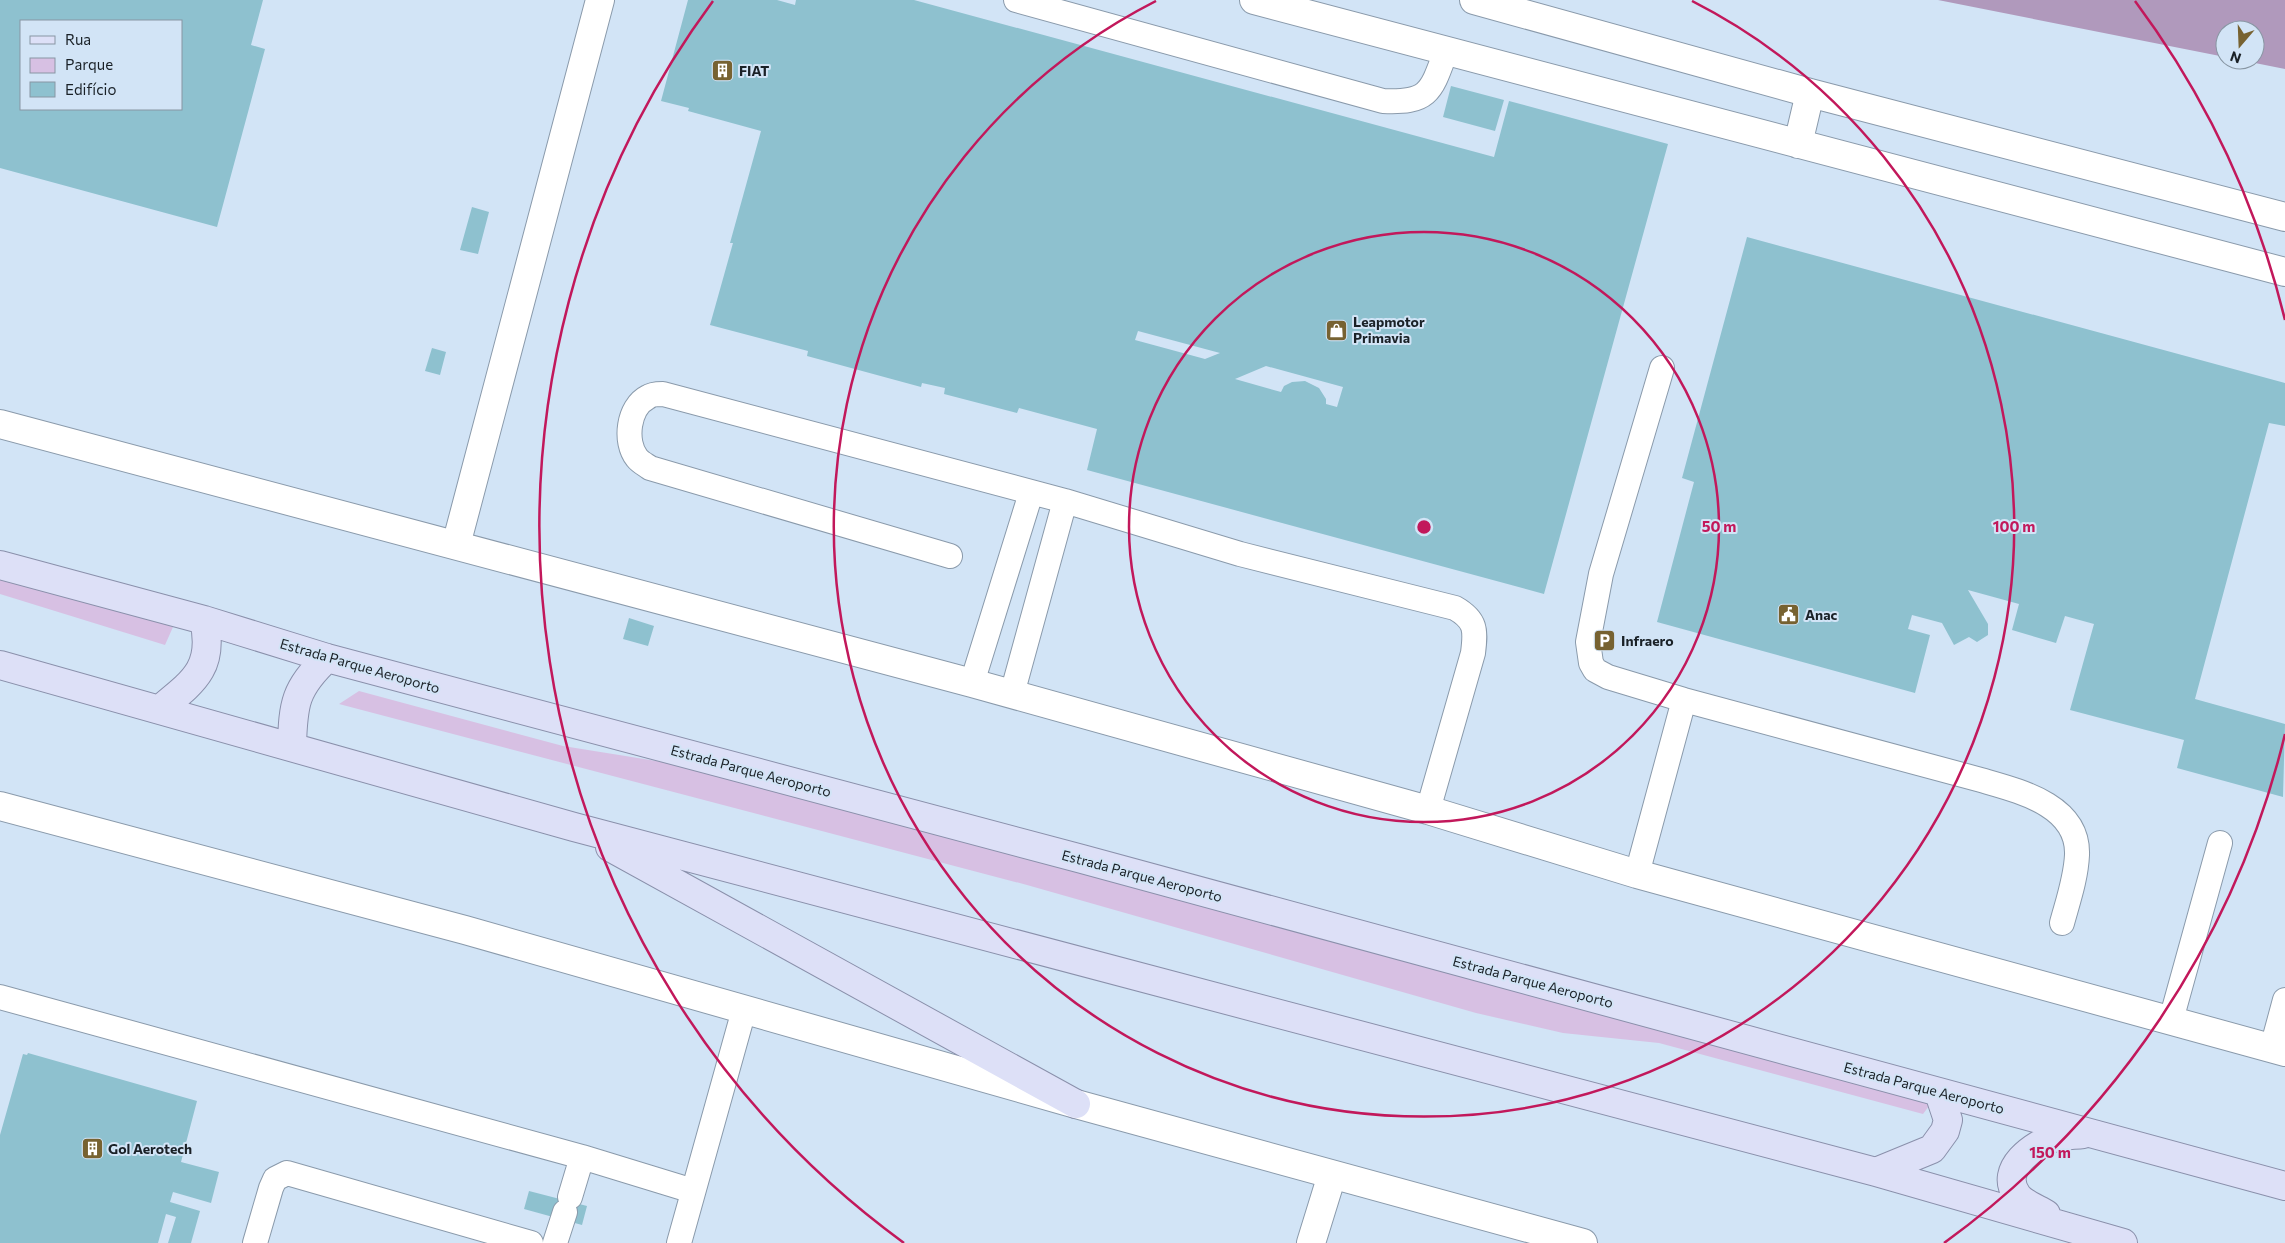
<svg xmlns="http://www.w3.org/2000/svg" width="2285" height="1243" font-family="Commissioner,sans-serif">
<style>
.green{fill:#d7c0e3}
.forest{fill:#b099bc}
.building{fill:#8ec1cf;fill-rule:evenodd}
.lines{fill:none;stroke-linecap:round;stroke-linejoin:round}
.service-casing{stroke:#8a9aab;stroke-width:26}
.minor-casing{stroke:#8a9aab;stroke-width:30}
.tertiary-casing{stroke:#8a9aab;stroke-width:30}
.primary-casing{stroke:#8a90ab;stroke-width:30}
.service{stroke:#fff;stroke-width:24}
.minor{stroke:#fff;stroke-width:28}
.tertiary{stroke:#fff;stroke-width:28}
.primary{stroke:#dde0f7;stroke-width:28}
.ring{fill:none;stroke:#c2185b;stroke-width:2.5}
.labels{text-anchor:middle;stroke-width:4;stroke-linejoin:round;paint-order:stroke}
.poi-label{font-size:14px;font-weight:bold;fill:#1a2127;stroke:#d2e4f6;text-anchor:start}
.street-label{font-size:14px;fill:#1a2127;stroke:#d2e4f6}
.centre{fill:#c2185b;stroke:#d2e4f6;stroke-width:2.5}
.ring-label{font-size:15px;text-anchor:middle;font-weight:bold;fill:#c2185b;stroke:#d2e4f6;stroke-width:4;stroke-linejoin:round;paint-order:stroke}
</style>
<rect width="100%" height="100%" fill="#d2e4f6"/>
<path class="green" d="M0,576L121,609L173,627L165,645L0,594Z
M359,691L563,746L694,767L1932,1102L1923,1114L1659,1043L1563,1033L1476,1013L1027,885L339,704Z"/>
<path class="forest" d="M1938,0H2285V69L2240,60H2255V30H2225V57Z"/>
<path class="building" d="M0,0H263L251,45L265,49L217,227L0,168ZM21,21H181V109H21Z
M688,0H777L795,5L796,0H914L1494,157L1509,101L1668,144L1544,594L1087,470L1097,429L1019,408L1017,413L944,394L945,388L922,383L921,387L807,356L808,351L710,325L733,243H730L761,131L688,111L689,108L661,101ZM1138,331L1220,353L1205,359L1135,340ZM1266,366L1343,387L1337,407L1326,404V399L1319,388L1305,381L1292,382L1284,386L1281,392L1235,379Z
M1451,86L1504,100L1495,131L1443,117Z
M472,207L489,212L478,254L460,250Z
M1747,237L2285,383V426L2269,423L2195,699L2285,724L2283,797L2177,768L2184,740L2070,710L2094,624L2065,616L2056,643L2012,630L2019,604L1968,590L1988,624V635L1977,642L1969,637L1954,645L1942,623L1912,615L1908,629L1930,635L1915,693L1657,622L1694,482L1682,478Z
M432,348L446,352L440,375L425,371Z
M629,618L654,626L648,646L623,639Z
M28,1053L197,1101L181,1162L219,1172L211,1203L173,1192L170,1202L200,1211L191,1243H168L176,1217L166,1214L158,1243H0V1135L23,1054L27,1055Z
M529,1191L587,1206L582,1225L524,1209Z"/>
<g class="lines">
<defs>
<path id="service" d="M1016,0L1383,101C1429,103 1431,92 1446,51
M1662,368L1601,574L1588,642L1591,663L1595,670L1608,677L1684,700L1981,780C2019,791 2079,805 2077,855C2076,878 2068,901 2062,923
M950,556L650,468C646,465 640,462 637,458C624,442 628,407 648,397C652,394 659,394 663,394L1065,501L1240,554L1455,608C1476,620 1476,630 1473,653L1428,810
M972,683L1031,493
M1012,694L1065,501
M1637,874L1684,700
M0,997L582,1157L693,1191
M2171,1020L2220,843
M2272,1048L2285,1000
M570,1197L582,1157
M255,1243L271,1188L275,1179L287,1173L531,1243
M555,1243L565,1212
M679,1243L744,1010"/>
<path id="minor" d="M1254,0L2285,272
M1474,0L1810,93L2285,217
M1798,144L1810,93
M456,545L600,0
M1311,1243L1332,1175"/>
<path id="tertiary" d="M0,424L972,683L1428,810L1637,874L2285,1052
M0,806L465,930L1076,1104L1583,1243"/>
<path id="primary" d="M0,565L204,620L327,658L1082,859L2285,1186
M0,665L574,827L1876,1172L2123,1243
M160,709C193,682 215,668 204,620
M292,746C293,704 295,688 327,658
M610,847L1076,1104
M1876,1172L1932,1149L1945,1131L1948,1120L1939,1093
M2046,1214C2038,1209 2022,1203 2017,1195C1998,1169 2034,1144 2056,1137C2065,1135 2075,1135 2083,1134"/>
</defs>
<use href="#service" class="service-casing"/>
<use href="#minor" class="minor-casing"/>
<use href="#tertiary" class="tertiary-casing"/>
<use href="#primary" class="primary-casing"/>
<use href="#service" class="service"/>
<use href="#minor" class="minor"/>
<use href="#tertiary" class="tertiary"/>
<use href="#primary" class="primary"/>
</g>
<g class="ring">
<circle cx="1424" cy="527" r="295"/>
<path d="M1692 1A590 590 0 1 1 1156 1"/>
<path d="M2285 734A885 885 0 0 1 1944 1243M904 1243A885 885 0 0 1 713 1M2135 1A885 885 0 0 1 2285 320"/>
</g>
<defs>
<symbol id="building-square" viewBox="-11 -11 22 22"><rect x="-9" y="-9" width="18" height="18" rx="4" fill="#776231" stroke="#d2e4f6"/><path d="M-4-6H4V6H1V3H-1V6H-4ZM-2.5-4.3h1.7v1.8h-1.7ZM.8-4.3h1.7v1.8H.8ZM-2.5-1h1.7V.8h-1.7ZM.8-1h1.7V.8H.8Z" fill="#fff"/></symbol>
<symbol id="shop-square" viewBox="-11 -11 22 22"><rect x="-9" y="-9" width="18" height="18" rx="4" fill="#776231" stroke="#d2e4f6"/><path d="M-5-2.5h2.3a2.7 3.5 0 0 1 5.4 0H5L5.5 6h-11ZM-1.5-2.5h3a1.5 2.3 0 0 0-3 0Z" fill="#fff"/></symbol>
<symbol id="civic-square" viewBox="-11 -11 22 22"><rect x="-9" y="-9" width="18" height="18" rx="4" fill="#776231" stroke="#d2e4f6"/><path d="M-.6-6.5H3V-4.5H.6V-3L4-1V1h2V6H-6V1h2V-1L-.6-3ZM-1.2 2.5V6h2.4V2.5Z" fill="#fff"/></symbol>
<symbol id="parking-square" viewBox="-11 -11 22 22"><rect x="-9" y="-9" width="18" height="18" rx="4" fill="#776231" stroke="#d2e4f6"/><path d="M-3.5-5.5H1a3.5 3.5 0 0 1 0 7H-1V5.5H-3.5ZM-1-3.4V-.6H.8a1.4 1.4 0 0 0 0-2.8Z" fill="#fff"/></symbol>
</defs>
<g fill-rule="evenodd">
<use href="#building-square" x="710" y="58" width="25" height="25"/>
<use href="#shop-square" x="1324" y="318" width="25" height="25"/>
<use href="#civic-square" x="1776" y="602" width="25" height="25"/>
<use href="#parking-square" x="1592" y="628" width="25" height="25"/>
<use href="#building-square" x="80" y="1136" width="25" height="25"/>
</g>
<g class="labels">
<g class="poi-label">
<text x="739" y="76">FIAT</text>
<text x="1353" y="327">Leapmotor<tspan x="1353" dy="16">Primavia</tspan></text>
<text x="1805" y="620">Anac</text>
<text x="1621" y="646">Infraero</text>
<text x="108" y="1154">Gol Aerotech</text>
</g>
<g class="street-label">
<text transform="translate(360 666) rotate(16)" y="5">Estrada Parque Aeroporto</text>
<text transform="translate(751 771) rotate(15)" y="5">Estrada Parque Aeroporto</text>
<text transform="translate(1142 876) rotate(15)" y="5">Estrada Parque Aeroporto</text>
<text transform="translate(1533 982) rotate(15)" y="5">Estrada Parque Aeroporto</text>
<text transform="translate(1924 1088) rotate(15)" y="5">Estrada Parque Aeroporto</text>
</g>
</g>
<circle cx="1424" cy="527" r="8" class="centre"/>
<g class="ring-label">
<text x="1719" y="532">50 m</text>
<text x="2014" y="532">100 m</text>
<text x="2050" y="1158">150 m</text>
</g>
<rect x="20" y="20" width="162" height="90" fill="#d2e4f6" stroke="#8896a3"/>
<rect x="30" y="36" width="25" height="8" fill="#dde0f7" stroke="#8896a3"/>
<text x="65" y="45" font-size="15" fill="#1a2127">Rua</text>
<rect x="30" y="58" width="25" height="15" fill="#d7c0e3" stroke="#8896a3"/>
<text x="65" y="70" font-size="15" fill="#1a2127">Parque</text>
<rect x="30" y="82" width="25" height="15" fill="#8ec1cf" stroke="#8896a3"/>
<text x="65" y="95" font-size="15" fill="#1a2127">Edifício</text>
<g transform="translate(2240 45) rotate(199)"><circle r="24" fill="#d2e4f6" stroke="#8896a3"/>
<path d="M0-4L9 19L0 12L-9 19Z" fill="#776231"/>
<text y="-8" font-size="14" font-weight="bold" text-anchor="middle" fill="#1a2127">N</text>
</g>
</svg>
